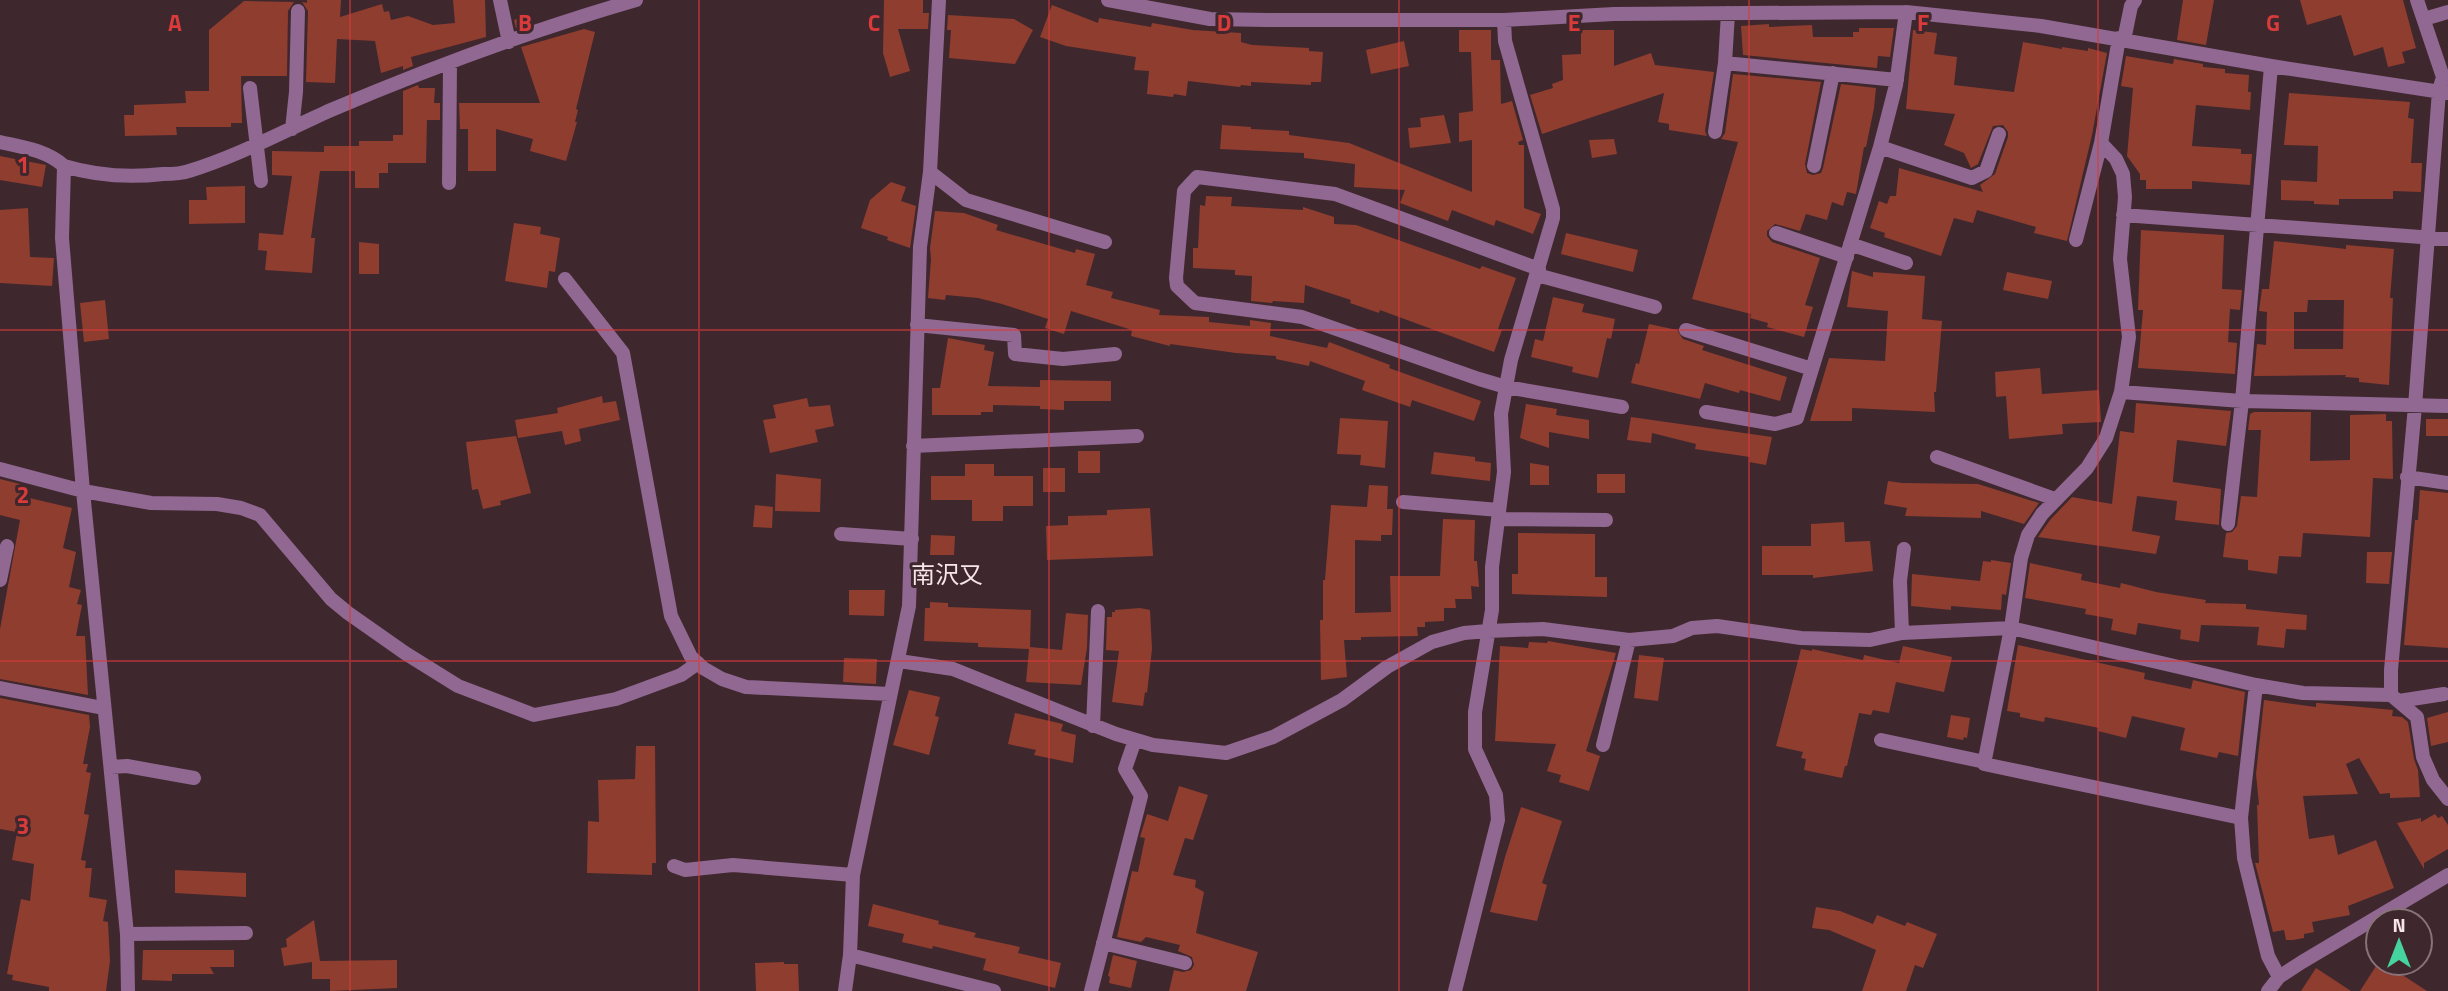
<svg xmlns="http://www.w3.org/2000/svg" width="2448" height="991" font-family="'Titillium Web','Noto Sans JP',sans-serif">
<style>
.building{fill:#8f3d2f;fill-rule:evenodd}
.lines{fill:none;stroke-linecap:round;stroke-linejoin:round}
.minor{stroke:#906891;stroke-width:14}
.grid{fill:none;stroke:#d93b3b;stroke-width:2;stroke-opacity:0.55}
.labels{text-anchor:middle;stroke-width:6;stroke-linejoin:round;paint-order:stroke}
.quarter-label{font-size:24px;fill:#f6e5e9;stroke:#3f272e}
.grid-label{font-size:23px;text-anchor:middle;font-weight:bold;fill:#d93b3b;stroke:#3f272e;stroke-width:6;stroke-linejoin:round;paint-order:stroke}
</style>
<rect width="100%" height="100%" fill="#3f272e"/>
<path class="building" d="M307,0H341L340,17L382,4L384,12L389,11L391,20L408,16L433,25L455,23L453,0H485L486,37L411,57L413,66L403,70V66L381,73L375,41L337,39L335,83L306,82L308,11L302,2L307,3Z
M884,0H923V13H929L928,29H898L910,71L890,77L883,53Z
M2183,0H2214L2206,45L2177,40Z
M2300,0H2403L2416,48L2402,52L2405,63L2388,67L2383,47L2354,56L2341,15L2307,25Z
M244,1L294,2L288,11L287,76H241L242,123H231V127H176L177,135L125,136L124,115H134V105L186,103L185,91H209V30Z
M1052,5L1098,23L1099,18L1151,27L1152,23L1193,30L1241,33V42L1252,45L1309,48V51L1323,52L1321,82H1311V85L1251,82V86L1241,85L1240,87L1188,81L1186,96L1174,94L1173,97L1147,94L1149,71L1134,70L1136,57L1066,46L1040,37Z
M528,14L531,23L516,28L514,20Z
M948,15L1014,19L1033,30L1015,64L949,58L951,30H947Z
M1769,24V27L1812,25L1813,37H1853V32H1859V28H1894L1890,57L1878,56L1877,68L1743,55L1741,26Z
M584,29L595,32L576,109L578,110L575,122H577L566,161L530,151L533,139L496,129V171H468V129H460L459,103H540L521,47Z
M1459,30H1491V60H1500L1501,104L1512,101L1523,140L1518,142L1519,145H1524V208L1541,214L1533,234L1496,220L1494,226L1452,210L1448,221L1400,203L1405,190L1354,187L1355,164L1304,158V153L1220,149L1222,125L1251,127V129L1289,131V135L1349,143L1472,192V140L1459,142V113L1473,111L1471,52H1459Z
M1581,30H1614V66L1651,53L1655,65L1714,72L1705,131L1707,136L1669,130V124L1658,122L1664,93L1542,134L1530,95L1553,88L1552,84L1563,80L1562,55L1581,54Z
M1913,30L1937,33L1934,54L1957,57L1954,85L2014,92L2023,42L2062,49V47L2088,51V48L2107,53L2092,135L2067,241L2034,233L2036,227L1977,210L1973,223L1954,218L1941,256L1884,237L1885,233L1870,228L1879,201L1887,204L1890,196H1896L1899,168L1983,192L1980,185L1995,174L2008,137V132L2003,125L1993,126L1978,164L1971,168L1964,153L1944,145L1955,114L1906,109Z
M1404,41L1409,66L1371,74L1366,50Z
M2126,56L2173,64L2174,59L2203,64V67L2225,69V73L2249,75L2248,92H2251L2250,110L2196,105L2192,146L2241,149V154H2252L2250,185L2192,181V189H2146V180H2140V174L2127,156L2133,88L2121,86Z
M1733,74L1821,82L1805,164L1807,173L1813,175L1821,173L1823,168L1841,84L1876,88L1874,108L1866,147H1864L1856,194L1847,192L1843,206L1832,202L1827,220L1806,214L1800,231L1775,224L1767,231V236L1772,242L1820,258L1805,305L1813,307L1804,337L1767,327L1768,323L1750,318L1751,314L1692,299L1738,142L1721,139L1725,133Z
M418,85L419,88H435L434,103H440V120H427L426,163H388V173H379V188H355V171H320L311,238H315L312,273L265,270L267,251L258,250L259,233L283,235L292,176L272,175V151L324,152V146H359V141H393V135H403V91Z
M2289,93L2410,102L2408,118L2414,119L2411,163H2422L2421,192L2393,191V199H2339V205L2314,204V201L2281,200V180L2317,182L2318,146L2284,145Z
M1444,115L1451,143L1410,148L1408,128L1421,127L1420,118Z
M1614,139L1617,154L1592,158L1589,140Z
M0,156L46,165L42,187L0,180Z
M891,182L906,187L901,201L916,206L910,248L887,240L888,237L861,228L870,200Z
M245,186V223L189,224V200H207L206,187Z
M1206,196L1232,197L1231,206L1303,210V207L1334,217V224L1356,225L1480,269L1482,266L1516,278L1498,329L1502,330L1494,352L1380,310L1379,313L1350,303L1351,300L1305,285L1304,303L1273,301L1272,303L1251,301L1252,276L1235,275V270L1193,268V248H1198L1200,205L1205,206Z
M28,208L30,257L54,258L52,286L0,283V210Z
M935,211L964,213L998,225L996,230L1075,253L1076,249L1095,254L1086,285L1113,292L1111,298L1160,310L1159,315L1209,317V322L1250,326V320L1271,323L1270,336L1327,348L1329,342L1390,365L1389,368L1481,401L1474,421L1412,400L1410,407L1362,390L1365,381L1310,361L1309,366L1276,359V356L1236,353L1170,344V346L1131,336L1132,330L1071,311L1064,334L1045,328L1048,319L1002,304L978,298L946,295L945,300L928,298L931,259L930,248Z
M514,223L541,227L540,234L560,238L555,272L549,271L547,288L505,281Z
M2141,230L2224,235L2222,289L2242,290L2240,310L2230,309L2228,342L2237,343L2235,374L2138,368L2143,310H2138Z
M1566,233L1638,250L1633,272L1561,254Z
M2274,241L2346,249V245L2394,249L2390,298H2393L2389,385L2359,382V378L2345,377L2346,375L2254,376L2257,344L2266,345L2267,312L2259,311L2262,289H2269ZM2308,300H2344L2343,349H2294V312H2307Z
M359,242L379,244V274H359Z
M1852,271L1873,277V272L1925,276L1922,319L1942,321L1936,392H1934L1935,412L1852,408V421H1810L1829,358L1885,361L1888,311L1847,307Z
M2007,272L2052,281L2048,299L2003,290Z
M1553,297L1584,304L1582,312L1615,319L1611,339L1607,338L1598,378L1572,372L1573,367L1531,357L1535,339L1543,341Z
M105,300L109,339L84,342L80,303Z
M1649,324L1677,330L1683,339L1704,346L1702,350L1787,377L1780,401L1740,390L1739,393L1705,383L1700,399L1631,383L1636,363L1639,364Z
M948,338L985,345L984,350L994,352L988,386L1040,387V380L1111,381V401H1064V410L1040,409V406L993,405V412H981V415H932V388H940Z
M2040,368L2042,394L2099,390L2101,422L2062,424L2063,434L2009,439L2006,396L1996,397L1995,372Z
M602,396L603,403L616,401L620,420L579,429L581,441L565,445L562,431L518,438L515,420L558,413L557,408Z
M807,398L809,407L830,405L834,426L815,430L818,442L770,453L763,420L776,418L773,405Z
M2136,403L2231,411L2226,446L2177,440L2173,479V482L2221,489L2219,525L2175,520L2177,501L2137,496L2132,531L2160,536L2156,554L2038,537L2050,520L2072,497L2112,504L2120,431L2134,433Z
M1526,404L1557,409L1556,415L1589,420V439L1549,432V448L1520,438Z
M2254,412H2311L2310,461L2350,460V415L2386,414V421H2392L2393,479L2373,478L2370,537L2303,533L2301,557L2279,556L2277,574L2248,570V560L2223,557L2226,533L2232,532L2237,526L2241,496L2257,497L2261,430H2248L2250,414Z
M1631,417L1772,437L1766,465L1749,462L1750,457L1695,449L1696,444L1652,433L1651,443L1627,440Z
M1340,418L1388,421L1385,468L1360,465L1361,455L1337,454Z
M2426,419H2448V436H2426Z
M516,436L531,493L500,501L501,505L483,509L478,489L472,490L466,442Z
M1078,451H1100V473H1078Z
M1434,452L1475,457V461L1491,463L1490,481L1431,474Z
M1530,463L1549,466V485H1530Z
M965,464H994V476H1033V506H1003V521H972V500H931V476H965Z
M1043,468H1065V492H1043Z
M776,474L821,479L820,512L775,511Z
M1597,474H1625V493H1597Z
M0,479L24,485L21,496L72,508L63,548L76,552L69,587L81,590L77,604L82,605L76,636H85L88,695L0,679V629L20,520L0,515Z
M1888,481L1902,483L1978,484L2039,503L2024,524L1981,511V518L1905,516L1907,508L1884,504Z
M1369,485L1388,486L1387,509H1393L1392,535H1381V541L1355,540V613L1391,612L1390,576H1440L1443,519L1475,520L1474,561H1477L1479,587L1471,586L1472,599H1455L1456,608H1444V621L1425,622V627H1417L1418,636L1361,637V640H1344L1347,677L1321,680L1320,620H1323V580H1325L1331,505L1367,507Z
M2420,490L2448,493V648L2404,645L2415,520H2418Z
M755,505L773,507L772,528L753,527Z
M1150,508L1153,556L1047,560L1046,526L1068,525V516L1107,515V510Z
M1844,522L1845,542L1870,541L1873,571L1813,578V575H1762V546H1811V524Z
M1518,533L1595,534V577H1607V597L1512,594V574H1518Z
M931,535L955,536L954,555H930Z
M2367,552H2392L2389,584L2366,583Z
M1991,560L2011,563L2006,595L2002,594L2001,610L1951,606V610L1911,606L1912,574L1980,581L1983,561L1991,562Z
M2030,563L2082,574L2081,580L2120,588L2121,583L2156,592L2206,600L2205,603L2246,604V609L2307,615L2306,630L2286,629L2284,648L2257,645L2259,627L2201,625L2199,642L2180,639L2181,630L2138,623L2136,635L2111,630L2113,619L2085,614L2086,609L2025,598Z
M849,590H885L884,616L849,615Z
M930,602L948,603V607L1031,610L1030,647L1062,650L1066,613L1088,615L1087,648L1081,685L1026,682L1029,649L978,647V643L924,641L925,608H930Z
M1140,608L1150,610L1152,649L1147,693L1145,692L1143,706L1112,702L1119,651L1106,650L1107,617H1112V612H1115V610Z
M1548,641L1616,653L1586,751L1600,756L1589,791L1559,782L1561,775L1547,771L1556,744L1495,741L1500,646L1528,648L1529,642L1547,643Z
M2018,645L2145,673L2144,679L2191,689L2193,680L2245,692L2238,756L2219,752L2217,758L2180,750L2185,728L2132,716L2126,738L2098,731L2099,728L2045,717L2044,722L2020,717V713L2007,711Z
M1903,646L1952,657L1944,692L1896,682L1889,713L1873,710L1871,715L1859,713L1847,766H1845L1842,778L1804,770L1806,759L1801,758L1803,752L1776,746L1801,649L1812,651V649L1863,660L1864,655L1899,663Z
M1639,655L1664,658L1658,701L1634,698Z
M844,658L877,659L876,684L843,682Z
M909,690L940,697L935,716L939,717L929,755L893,745Z
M0,698L89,715L90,727L83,764H88L86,772L91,773L84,814L89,815L81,860L86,861L85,868H92L89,897L107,900L103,921L108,922L110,961L106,991H49V987L12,980L13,975L7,974L21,899L30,901L34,864L12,860L17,832L0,829Z
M2264,700L2316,707V703H2318L2393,710L2392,716L2402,717L2408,722L2414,759L2418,770L2420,797L2390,798V793L2380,794L2359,758L2346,764L2358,794L2303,796L2309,839L2334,835L2338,855L2376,840L2394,888L2348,906L2350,915L2312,922L2314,932L2304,934V938L2293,940H2286L2284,930L2273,932L2255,863H2259L2257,805H2259L2256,774Z
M2448,712V742L2431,746L2427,718Z
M1015,713L1063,724L1061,731L1076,735L1073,763L1034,755L1036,750L1008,744Z
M1951,715L1970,718L1967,738L1964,737L1963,740L1947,737Z
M636,746H655L656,863H652V875L587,873L588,821L599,822L598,780L635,779Z
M1179,786L1208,795L1193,840L1185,838L1173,875L1196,880L1195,887L1204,892L1196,933L1258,952L1246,991H1169L1174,970L1183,972L1191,970L1194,965L1192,957L1178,951L1180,945L1146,937L1141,942L1117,937L1132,871L1138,872L1145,838L1140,837L1147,814L1168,821Z
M1521,807L1562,821L1542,883L1547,885L1537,921L1490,912L1505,857Z
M2435,814L2438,818L2442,816L2448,825V849L2424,863V869L2397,823L2421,818V822Z
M175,870L246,873V897L175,893Z
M873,904L939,921L938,924L976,933L974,937L1020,947L1018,953L1061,963L1055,988L983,970L986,959L933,946L932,949L902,942L904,934L868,926Z
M1816,907L1840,911L1873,924L1877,915L1905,926L1907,922L1937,934L1923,968L1915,965L1906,991H1862L1876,950L1829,930L1812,928Z
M314,920L320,961L397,960V988L330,991V979H312V962L284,966L281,948L287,947L286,939Z
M143,950H234V967H210L214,974H172V981L142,980Z
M1113,955L1137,961L1131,988L1109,983L1110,977L1108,976Z
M784,962V964H798L799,991H756L755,963Z
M2378,963H2384L2427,991H2360Z
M2316,968L2351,991H2301Z"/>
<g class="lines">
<path class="minor" d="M500,0L509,42
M1108,0L1210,19L1267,20H1504L1614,14L1906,12L2041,26L2271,66L2448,93
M2417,0L2443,77L2439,91L2415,406L2391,670V695L2417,717L2423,757L2433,780L2448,799
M1728,13L1725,63L1897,80
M2424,19L2448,12
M2119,38L2101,143L2116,159L2123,174L2125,197L2120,259L2129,337L2121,392L2106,438L2087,468L2042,514L2028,535L2021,558L2011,628L1984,764L2241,818
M2124,40L2131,6L2135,0
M250,88L261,181
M292,129L296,92L298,11
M1715,132L1725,63
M0,142C22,147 46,150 64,166L62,238L83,491L127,934L128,991
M1880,147L1972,178L1986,171L1999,134
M64,166C97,176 128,178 163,174C172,174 181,174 189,171C238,156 284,131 331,110C430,68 532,30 636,0
M1814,166L1833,73
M930,172L966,200L1105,242
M449,183L450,63
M2123,215L2448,239
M1776,233L1847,257
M2076,240L2101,143
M1850,244L1906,263
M1539,269L1335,194L1197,177L1184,191L1176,278L1177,286L1195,303L1302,317L1479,379L1506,387L1622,407
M1537,275L1655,307
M565,279L623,353L671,616L691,657L703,668L722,679L746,687L890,694
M917,325L1014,335L1015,354L1063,359L1115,354
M1686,330L1812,369
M2121,392L2242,401L2448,406
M1706,412L1775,424L1797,418L1880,147L1896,85L1906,12
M913,446L1137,436
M1937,457L2055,499
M0,469L83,491L151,503L217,504L241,508L260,515L331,599L348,613L405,653L458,686L534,715L616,699L681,675L698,663
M2407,477L2448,483
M1403,502L1499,510
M1498,519L1606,520
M2228,524L2242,401L2271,66
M841,534L912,539
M0,580L7,546
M1902,633L1900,581L1904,549
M899,661L953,669L1116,734L1153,745L1226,753L1273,737L1342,700L1387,667L1432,642L1464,633L1488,631L1543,629L1629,640L1673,636L1692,628L1717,626L1801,638L1870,640L1902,633L2011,628L2256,685L2303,693L2391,695
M2256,685L2241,818L2244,858L2268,956L2279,977
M0,688L103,708
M2399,701L2444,694
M1093,726L1098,611
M1881,740L1985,762
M1603,745L1629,640
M111,767L127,766L194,778
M674,866L685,870L733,865L853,875
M127,934L246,933
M1103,943L1185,963
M850,955L994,991
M845,991L850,955L853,875L909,606L920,247L930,172L939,0
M1091,991L1141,796L1125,769L1135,740
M1455,991L1498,820L1496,795L1475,749V712L1492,610V567L1504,472L1501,414L1511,360L1553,218V209L1505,41L1504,20
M2268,991L2279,977L2302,962L2448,875"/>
</g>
<path class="grid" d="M350,0V991M699,0V991M1049,0V991M1399,0V991M1749,0V991M2098,0V991M0,330H2448M0,661H2448"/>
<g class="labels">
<g class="quarter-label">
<text x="947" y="583">南沢又</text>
</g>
</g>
<g class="grid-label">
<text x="175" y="31">A</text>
<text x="525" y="31">B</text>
<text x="874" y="31">C</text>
<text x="1224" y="31">D</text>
<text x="1574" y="31">E</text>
<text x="1923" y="31">F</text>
<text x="2273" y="31">G</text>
<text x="23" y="173">1</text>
<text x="23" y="503">2</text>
<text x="23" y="834">3</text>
</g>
<g transform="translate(2399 942)"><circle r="33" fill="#3f272e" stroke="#887379" stroke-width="2"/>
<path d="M0-5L12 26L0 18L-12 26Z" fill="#46d49e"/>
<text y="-10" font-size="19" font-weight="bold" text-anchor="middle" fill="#f6e5e9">N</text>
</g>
</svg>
